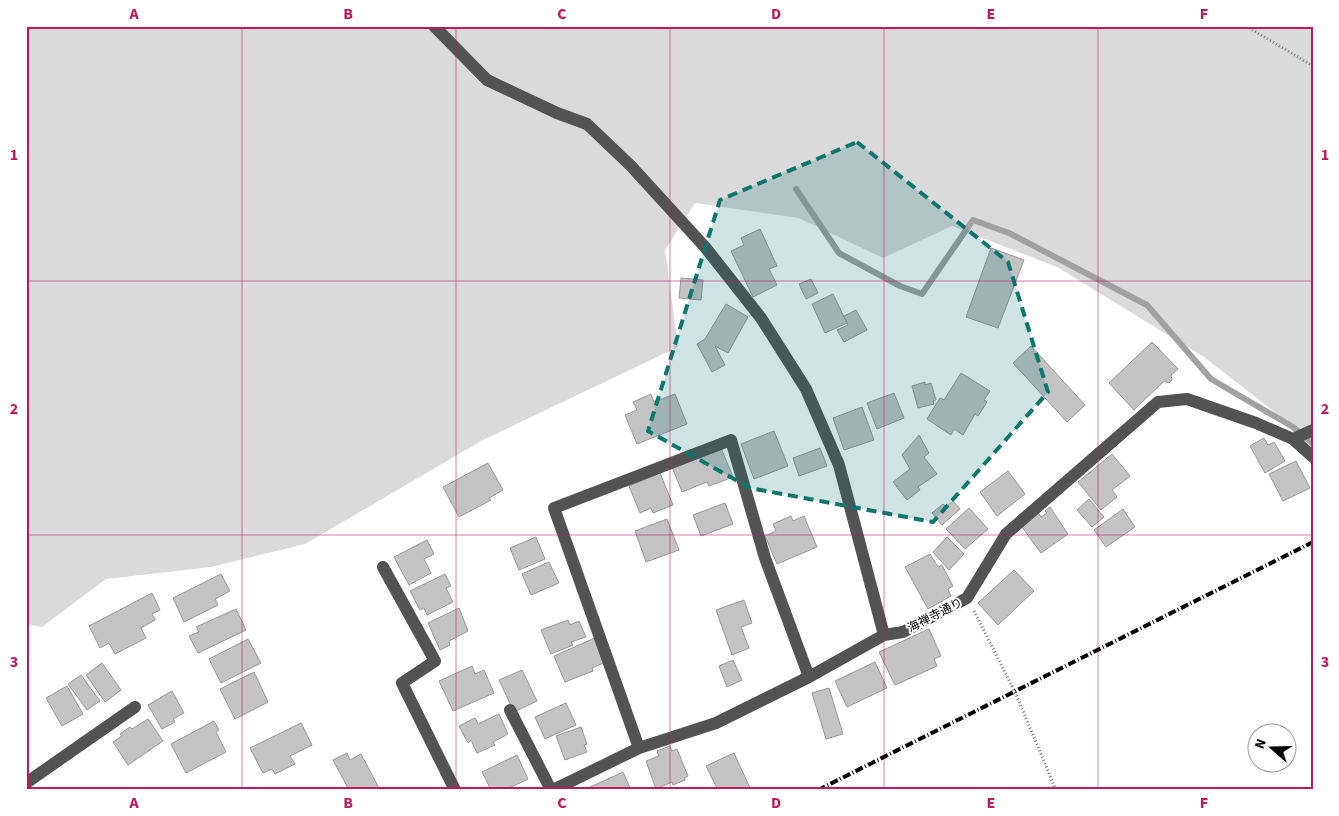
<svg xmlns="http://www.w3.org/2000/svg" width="1339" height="816" font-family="'Source Sans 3','Noto Sans JP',sans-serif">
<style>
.green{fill:#dadada}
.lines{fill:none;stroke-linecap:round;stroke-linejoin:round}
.stream{stroke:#a1a1a1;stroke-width:6}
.building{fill:#c3c3c3;stroke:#979797}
.path{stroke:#757575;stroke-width:3;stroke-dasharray:1 2.5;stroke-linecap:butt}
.minor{stroke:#535353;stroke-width:12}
.rail{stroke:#000;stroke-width:4;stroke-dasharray:8 2.5 1 2.5;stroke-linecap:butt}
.marked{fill:#0f766e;fill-opacity:0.2;stroke:#0f766e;stroke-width:4;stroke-dasharray:10 6;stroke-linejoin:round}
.grid{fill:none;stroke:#c2185b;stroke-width:1;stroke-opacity:0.55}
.labels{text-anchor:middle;stroke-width:4;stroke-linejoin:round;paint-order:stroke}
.street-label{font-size:12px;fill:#000;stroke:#fff}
.neatline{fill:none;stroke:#c2185b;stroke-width:2}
.grid-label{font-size:16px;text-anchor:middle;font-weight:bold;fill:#c2185b}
</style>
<rect width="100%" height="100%" fill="#fff"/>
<path class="green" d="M26,26H1313V442L1204,357L1057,267L952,226L883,258L799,218L695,203L665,250L678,347L481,441L305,544L211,567L106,579L42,627L26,624Z"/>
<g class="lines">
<path class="stream" d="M796,189L839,253L900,286L922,294L973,220L1009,233L1147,305L1211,379L1293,427L1313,444"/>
</g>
<path class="building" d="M760,229L777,266L769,269L777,285L753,297L731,251L744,245L741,238Z
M991,248L1024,260L998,328L966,317Z
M681,278L703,280L701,300L679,298Z
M811,279L818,293L806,299L799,284Z
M833,294L847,323L825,333L812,304Z
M726,304L748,317L728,353L715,346L725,365L712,372L697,344L705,339Z
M856,310L867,330L844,342L837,330L848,325L844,316Z
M1152,342L1178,369L1171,375L1172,380L1169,383L1164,381L1134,410L1109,383Z
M1031,346L1085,405L1067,422L1013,363Z
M961,373L990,391L984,400L987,402L978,416L975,414L963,435L954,429L951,435L927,419L940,398L944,400Z
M925,382V385L931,383L936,400L933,401L934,404L918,408L912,386Z
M894,393L904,418L877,429L867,403Z
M651,394L654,402L675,394L687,424L637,444L625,415L637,410L633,402Z
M862,407L874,440L844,450L833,418Z
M774,431L788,466L754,479L741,444Z
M919,435L929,453L924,457L937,474L918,487L920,490L907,500L893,482L910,469L902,455Z
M1264,438L1268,445L1274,442L1285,461L1265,473L1250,446Z
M721,448L733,477L709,486L707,482L682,492L672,467Z
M820,448L827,466L799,476L793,458Z
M1112,454L1130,476L1112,490L1117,497L1101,510L1078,482Z
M1296,461L1310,488L1283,501L1269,474Z
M488,463L503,490L489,498L491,500L459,517L443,487Z
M1008,471L1025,494L997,516L980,492Z
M660,473L673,505L653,513L651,508L640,513L629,486Z
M1089,499L1104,517L1092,527L1077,510Z
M953,501L960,509L942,525L932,513L943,504L946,507Z
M725,503L733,524L701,536L693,515Z
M1050,507L1068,534L1041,553L1019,523L1037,511L1041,517L1047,513L1045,511Z
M969,508L988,529L965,549L946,529Z
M1123,509L1135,527L1106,547L1094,530Z
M791,516L793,521L804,516L817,547L777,564L765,536L776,531L773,524Z
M667,519L679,550L646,562L635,531Z
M536,537L545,559L519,570L510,548Z
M947,537L964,554L949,570L933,552Z
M427,540L434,554L424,559L431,573L409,585L394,557Z
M930,554L938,567L942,565L953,586L948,589L951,596L928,609L905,567Z
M549,562L559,583L531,595L522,574Z
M1014,570L1034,591L998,625L978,603Z
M221,574L230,591L215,599L218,605L184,622L173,598Z
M445,574L451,586L446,588L453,602L427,615L424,608L420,610L410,591Z
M152,593L160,610L152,614L155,620L141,628L146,638L115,654L109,643L100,648L89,626Z
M744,600L752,623L741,627L749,648L732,655L716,610Z
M459,608L468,631L449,641L450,645L440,650L428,623Z
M236,609L246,630L198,653L189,636L199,632L196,627Z
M568,620L570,625L579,621L586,637L571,642L573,645L551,654L541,630Z
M929,629L941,656L934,659L937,666L895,685L879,652Z
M597,637L608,661L592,668L593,671L565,682L554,656Z
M248,639L261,663L221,683L209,659Z
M733,660L742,680L727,687L719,666Z
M875,662L887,688L847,707L835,681Z
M102,663L121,690L105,702L86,675Z
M472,666L475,674L484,670L494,693L453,711L439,681Z
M522,670L537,701L514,712L499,680Z
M254,672L268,702L235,719L220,689Z
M81,675L100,701L87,710L68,684Z
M67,686L83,714L62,726L46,698Z
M829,688L843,734L826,739L812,693Z
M172,691L184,713L173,719L175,722L162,729L148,705Z
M566,703L576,725L545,739L535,717Z
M499,714L508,734L493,742L495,745L477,753L471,740L468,743L459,726L475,718L478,724Z
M148,719L163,741L128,765L113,742L122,736L120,734L130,727L132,729Z
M214,721L219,730L216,732L226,752L186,773L171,744Z
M301,723L312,745L290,756L295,764L275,774L272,769L263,773L250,748Z
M581,727L587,744L584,745L587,752L565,760L556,736Z
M670,746L672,751L677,749L688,776L684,778L685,780L673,785L672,782L656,789L646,761L659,756L657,751Z
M347,753L350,760L361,754L380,790H349L333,760Z
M734,753L751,790H718L706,766Z
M517,755L528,779L505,790H491L482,772Z
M623,772L631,790H589L588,788Z"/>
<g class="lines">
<path class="path" d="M1246,26L1313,66
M974,611L1015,692L1056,790"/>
<path class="minor" d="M434,26L487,80L557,113L587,124L631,166L705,247L761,318L806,389L839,465L884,635
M1293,439L1313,430
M383,567L435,661L402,683L455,790
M510,710L551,790
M639,748L554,508L731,440L765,558L809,677
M26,783L135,707
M553,790L639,748L716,723L809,677L884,635L903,632L967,598L1006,534L1158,402L1187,399L1256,423L1293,439L1313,457"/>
<path class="rail" d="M818,790L1313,542"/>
</g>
<path class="marked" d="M857,142L1008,262L1048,392L933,522L750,488L648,431L720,200Z"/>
<path class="grid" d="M242,26V790M456,26V790M670,26V790M884,26V790M1098,26V790M26,281H1313M26,535H1313"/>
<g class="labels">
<g class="street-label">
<text transform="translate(935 615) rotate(-27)" y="4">海禅寺通り</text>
</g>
</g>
<rect width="1339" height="816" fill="none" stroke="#ffffff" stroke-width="55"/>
<g transform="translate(1272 748) rotate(290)"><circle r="24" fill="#ffffff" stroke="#999999"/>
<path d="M0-4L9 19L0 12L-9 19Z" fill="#000000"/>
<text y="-8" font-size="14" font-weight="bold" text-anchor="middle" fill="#000000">N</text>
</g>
<rect x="28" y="28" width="1284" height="760" class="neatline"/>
<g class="grid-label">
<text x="134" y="19">A</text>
<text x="348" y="19">B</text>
<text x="562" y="19">C</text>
<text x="776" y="19">D</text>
<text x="991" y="19">E</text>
<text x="1204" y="19">F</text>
<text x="14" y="160">1</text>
<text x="1325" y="160">1</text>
<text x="14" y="414">2</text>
<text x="1325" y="414">2</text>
<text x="14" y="667">3</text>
<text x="1325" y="667">3</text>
<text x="134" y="808">A</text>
<text x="348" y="808">B</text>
<text x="562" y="808">C</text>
<text x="776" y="808">D</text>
<text x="991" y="808">E</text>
<text x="1204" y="808">F</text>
</g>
</svg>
